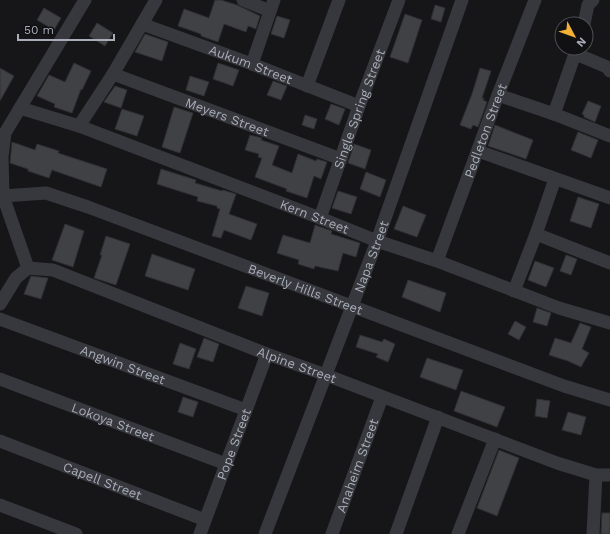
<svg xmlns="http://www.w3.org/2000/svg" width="610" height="534" font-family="'Work Sans',sans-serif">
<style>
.building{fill:#404145;stroke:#303034}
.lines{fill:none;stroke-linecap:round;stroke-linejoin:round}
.minor{stroke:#37383d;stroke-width:13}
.labels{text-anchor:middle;stroke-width:4;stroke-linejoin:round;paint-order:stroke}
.street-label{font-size:13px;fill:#a8adb8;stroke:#111113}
</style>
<rect width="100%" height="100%" fill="#161618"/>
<path class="building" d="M215,0H221L237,5L260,16L256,29L248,26L246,32L224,24L218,42L201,36V34L178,26L184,9L209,18Z
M435,5L445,8L441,22L431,19Z
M44,8L61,18L54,30L37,20Z
M405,14L422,20L408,63L390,57Z
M277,16L290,20L284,38L271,34Z
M97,23L113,33L105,46L89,36Z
M145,34L168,42L162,61L135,52Z
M74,63L91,71L82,90L81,89L72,113L54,107L55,104L37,96L49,75L65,82Z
M218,63L239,70L233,86L213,79Z
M0,68L14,76L0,101Z
M480,68L491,71L482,98H484L483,100L487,102L478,127L473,125L471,129L460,125L472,94Z
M190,76L209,82L204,96L186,90Z
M273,81L287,86L281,100L267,95Z
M115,86L127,90L121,108L104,102Z
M588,101L601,106L595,122L584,117V115L582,114Z
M331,104L345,109L339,125L325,119Z
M174,107L193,113L180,153L162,147Z
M122,109L144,116L137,136L115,129Z
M305,115L317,119L314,129L302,125Z
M495,125L533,140L526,159L488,146Z
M578,132L598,140L591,158L571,150Z
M250,135L262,138L261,140L279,146L272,165L292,173L298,154L316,161L317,159L327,162L321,179L314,176L307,198L286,191L287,189L255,177L262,158L258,157L259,154L245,150Z
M12,142L35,150L37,144L59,151L58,153L107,169L101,187L52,170L49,178L28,171V169L10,163Z
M354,144L371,150L365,169L348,163Z
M161,169L196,180L195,183L222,191L223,190L236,194L229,214L257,224L251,240L224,230L221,238L212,236L220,209L217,208V206L197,201L198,197L157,184Z
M366,172L386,180L380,197L360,189Z
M338,191L357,197L351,214L332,208Z
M578,197L599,204L591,228L570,221Z
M403,206L426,215L417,237L394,229Z
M65,224L84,231L73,267L52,260Z
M315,225L332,231L331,234L360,243L356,257L343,253L338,271L315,266L314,269L298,264L299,260L277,253L283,235L310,243Z
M106,236L130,244L116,285L94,278L102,255H100Z
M152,254L195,269L188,290L145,276Z
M566,255L577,259L571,275L560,271Z
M535,261L554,268L546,287L528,280Z
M31,276L48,278L41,299L24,294Z
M408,280L446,293L440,312L402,297Z
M246,286L269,293L262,316L238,308Z
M537,308L551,313L547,326L533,322Z
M515,321L526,327L519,340L508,334Z
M580,323L591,327L582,349L589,353L581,367L568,361L549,355L555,338L571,343Z
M360,335L382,342L384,339L395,344L388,362L376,357L378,354L356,347Z
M204,338L219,344L213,362L197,357Z
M180,343L196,349L189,369L173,364Z
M427,358L463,370L456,390L420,377Z
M461,391L505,407L497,427L454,411Z
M183,397L198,402L193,417L178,412Z
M537,399L550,401L547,418L535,416Z
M568,412L586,417L581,435L562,430Z
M499,450L519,458L497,516L477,508Z
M602,513H610V534H601Z"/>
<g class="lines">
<g class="minor">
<path d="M243,0L270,11"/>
<path id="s1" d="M142,24L252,64L359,106"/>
<path d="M584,24L588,5L593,0"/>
<path d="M576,54L607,67L610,71"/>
<path d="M252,64L274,0"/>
<path id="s2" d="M113,74L341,159"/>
<path d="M307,86L339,0"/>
<path d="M498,95L554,114L610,136"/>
<path id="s3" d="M20,108L79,126L320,218L377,241L437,261L559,308L610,323"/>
<path d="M554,114L577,48"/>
<path d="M79,126L113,74L156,0"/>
<path d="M478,151L610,198"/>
<path id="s4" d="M0,199L3,196L46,193L88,207L564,386L610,400"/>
<path id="s5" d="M320,218L359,106L399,0"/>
<path d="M536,234L610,263"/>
<path id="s6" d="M437,261L498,95L535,0"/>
<path d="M28,268L3,196L2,157L5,133L85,0"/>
<path d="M514,291L536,234L555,179"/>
<path id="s7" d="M0,304L16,278L28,268L53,270L267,354L326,375L557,463L596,475H610"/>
<path id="s8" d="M0,319L246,410"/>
<path id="s9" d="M0,379L226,464"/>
<path id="s10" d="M0,441L205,520"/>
<path d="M0,505L76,534"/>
<path id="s11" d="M200,534L267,354"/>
<path id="s12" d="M265,534L377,241L462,0"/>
<path id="s13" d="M332,534L382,397"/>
<path d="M396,534L438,417"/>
<path d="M458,534L495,439"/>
<path d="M593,534L596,475"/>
</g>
</g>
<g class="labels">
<g class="street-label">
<text dy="5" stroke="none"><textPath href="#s1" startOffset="116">Aukum Street</textPath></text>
<text dy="5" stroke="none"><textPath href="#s5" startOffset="116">Single Spring Street</textPath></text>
<text dy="5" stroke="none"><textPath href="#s2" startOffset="122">Meyers Street</textPath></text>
<text dy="5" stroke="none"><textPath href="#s6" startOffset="139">Pedleton Street</textPath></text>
<text dy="5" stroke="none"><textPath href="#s3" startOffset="314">Kern Street</textPath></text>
<text dy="5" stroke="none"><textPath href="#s12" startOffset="297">Napa Street</textPath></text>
<text dy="5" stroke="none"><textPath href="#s4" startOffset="324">Beverly Hills Street</textPath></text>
<text dy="5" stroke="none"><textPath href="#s8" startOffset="131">Angwin Street</textPath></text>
<text dy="5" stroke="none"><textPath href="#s7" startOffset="333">Alpine Street</textPath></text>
<text dy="5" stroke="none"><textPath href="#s9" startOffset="121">Lokoya Street</textPath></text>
<text dy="5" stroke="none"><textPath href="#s11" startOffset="96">Pope Street</textPath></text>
<text dy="5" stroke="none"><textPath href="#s13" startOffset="73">Anaheim Street</textPath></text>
<text dy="5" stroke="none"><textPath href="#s10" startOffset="110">Capell Street</textPath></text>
</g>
</g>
<g transform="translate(574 36) rotate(131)"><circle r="19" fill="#111113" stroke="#4d4f55"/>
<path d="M0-3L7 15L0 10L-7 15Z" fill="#f2b134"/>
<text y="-6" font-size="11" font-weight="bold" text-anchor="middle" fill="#a8adb8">N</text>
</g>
<path d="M18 34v6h96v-6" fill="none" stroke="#a8adb8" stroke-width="2"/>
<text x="24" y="34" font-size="12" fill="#a8adb8" stroke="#111113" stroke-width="3" paint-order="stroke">50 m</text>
</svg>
